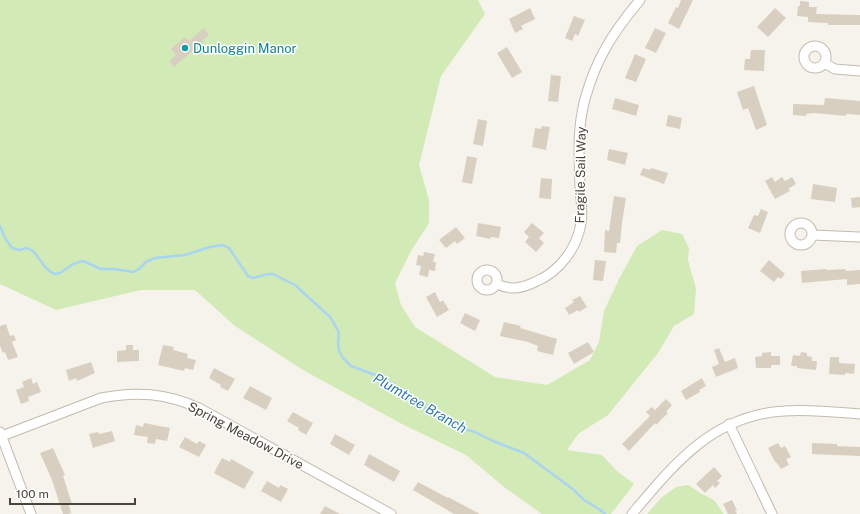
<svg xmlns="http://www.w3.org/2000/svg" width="860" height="514" font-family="'Public Sans',sans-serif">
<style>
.green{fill:#d2eab5}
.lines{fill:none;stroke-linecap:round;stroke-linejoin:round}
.stream{stroke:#a9d4f2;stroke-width:2.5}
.building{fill:#d8cfc1}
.street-casing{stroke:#c2bbae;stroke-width:11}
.street{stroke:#fff;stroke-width:9}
.culture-dot{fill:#0f9aa8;stroke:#fff;stroke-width:1.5}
.labels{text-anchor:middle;stroke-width:3;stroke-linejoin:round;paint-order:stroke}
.culture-label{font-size:13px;fill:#0d838f;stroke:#fff;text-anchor:start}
.street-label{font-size:13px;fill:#4b4439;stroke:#fff}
.water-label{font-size:14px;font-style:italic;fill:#2e7ab2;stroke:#fff}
</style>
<rect width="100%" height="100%" fill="#f6f3ec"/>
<path class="green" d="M0,0H478L485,14L441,76L419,165L429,200V223L411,251L395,283L401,305L415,327L495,377L547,385L590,360L599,342L604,311L619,279L637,246L662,230L682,234L689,248L688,260L696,289L694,314L674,326L658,353L608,415L578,434L567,450L602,455L617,471L634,484L611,514H542L504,487L466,455L402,424L303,370L235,326L195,290H141L56,310L0,284Z
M688,485L702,494L714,500L724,514H647L661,498L676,487Z"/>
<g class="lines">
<path class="stream" d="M0,226L5,238L12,248L19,250L27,248L33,251L47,269L54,274L60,273L73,264L83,261L101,269H114L133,272L139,269L146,262L155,258L185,255L210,247L222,245L229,248L248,276L253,278L268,274H273L295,285L331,318L339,333L338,342L339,351L343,358L351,366L378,376L392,383L425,408L440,418L457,427L475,432L493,441L524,453L574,490L584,500L599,509L605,514"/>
</g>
<path class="building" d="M681,0H693L679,29L668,23L676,7L678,8Z
M800,1L809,2V7H817L816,14L860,15V25H828V23L808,22V17L797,16L798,6H800Z
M530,8L535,19L521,26L523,29L515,33L509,19Z
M775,8L786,18L768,37L757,27Z
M574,16L585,20L578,36L575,34L572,41L565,38Z
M204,28L209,35L203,40L204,41L174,67L169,61L176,55L171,49L185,37L189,41Z
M655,28L666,33L656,53L645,48Z
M507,47L522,72L512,78L497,53Z
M751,50H765L764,71L744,70L745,59H750Z
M635,54L646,59L636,82L625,78Z
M551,75L561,76L558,102L548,101Z
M754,86L767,125L756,130L748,108L743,110L737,92Z
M615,98L639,105L636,116L612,109Z
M825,98L860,101V115L846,114V116L814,113L806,114V116L793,115V104L824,105Z
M668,115L682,118L680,129L666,126Z
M478,119L487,121L483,146L473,144Z
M542,126L550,127L546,150L532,147L535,128L541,129Z
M609,149L628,153L625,165L607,160Z
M467,156L477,158L472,184L462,182Z
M643,168L650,170L651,168L668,173L664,184L640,175Z
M772,177L775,182L782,177L785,181L792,177L796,184L788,189L790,191L775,199L765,181Z
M541,178L552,179L551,199L539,198Z
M813,184L837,188L835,202L811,199Z
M614,196L626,198L622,223L620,243H617L616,253L604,252L605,230L609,231Z
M860,197V207L852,208L851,198Z
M761,209L768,212L760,233L748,228L754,215L758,216Z
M478,223L501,227L499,238L491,237L490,239L476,236Z
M532,223L544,233L539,238L544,243L536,252L525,242L529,237L524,232Z
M456,227L465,238L457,244L455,241L446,248L439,240Z
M424,252L435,254L433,262H436L435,271L429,270L428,277L419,275L421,266L416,265L418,255L423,256Z
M595,260L606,261L603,281L593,280Z
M769,260L785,274L781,279L778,277L774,282L760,271Z
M826,269L827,270L845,269L846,271L860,270V284L847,285V279L802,283L801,271Z
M435,292L440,302L443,300L449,310L437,317L426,297Z
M580,296L587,307L579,312L578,310L569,315L565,308L574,302L572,300Z
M465,313L480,320L475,331L460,323Z
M504,322L521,326L520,328L557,339L553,355L537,351L538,346L528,342L500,336Z
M6,324L10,336L14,335L16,340L12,342L18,357L8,360L5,352L3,353L0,346V326Z
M588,342L594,352L574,364L568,353Z
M126,345H133V350H139V361L117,362V351L126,350Z
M163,345L174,347L173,350L188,354L187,358L196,360L193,370L185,368L184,371L158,365Z
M719,348L725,362L735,358L738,368L716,377L712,367L719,364L714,350Z
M771,352V356H780V365H771V368H756L755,357L762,356V353Z
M801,352L807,353V356L812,357V361H817L816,370L797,368V366H791L793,355L800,356Z
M830,357H839V363L855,364L854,374L845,373V375L829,374Z
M91,362L95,373L77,381L76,378L69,381L66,370Z
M214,368L235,379L228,391L220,387L221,385L209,378Z
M31,378L33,384L37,382L41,392L28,397L29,401L21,404L16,390L24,387L22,382Z
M702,378L706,386L699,390L700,392L686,400L681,391Z
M250,386L272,398L266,410L243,398Z
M666,399L672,405L666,412L668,413L656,425L655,423L629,451L622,444L650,416L646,412L652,407L655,410Z
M293,412L313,423L306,435L298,430L299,428L287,421Z
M144,423L170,428L167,441L156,439L155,444L147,443L148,437L134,435L136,425L143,427Z
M112,431L115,441L93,448L89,434L98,432L99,434Z
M335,434L355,445L349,455L330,444Z
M185,437L197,444L199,441L206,445L199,457L179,447Z
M778,443L781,448L785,446L791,457L786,459L789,465L781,469L776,462H775L768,448Z
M812,443L837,444V446L860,447V456L812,454Z
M53,448L65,475L63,476L72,504L69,505L71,513L68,514H63L52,480L40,453Z
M369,454L400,471L394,482L364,465Z
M222,458L230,462L231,459L254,472L244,489L214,473Z
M714,467L722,476L717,481L720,483L715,488L713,485L705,493L696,484Z
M267,481L279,488L280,485L288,489L281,502L261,491Z
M418,482L448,498V497L480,514H454L413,490Z
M732,500L737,510L735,511L737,514H728L723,504Z
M325,506L340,514H320Z"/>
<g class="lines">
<defs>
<path id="street" d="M804 57a11 11 0 1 1 22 0a11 11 0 1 1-22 0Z
M824,63L835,69L860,71
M790 234a11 11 0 1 1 22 0a11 11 0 1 1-22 0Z
M812,235L860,237
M477 280a10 10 0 1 1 20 0a10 10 0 1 1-20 0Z
M497,284C511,291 523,288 537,281C560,271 577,248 581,223C583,211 581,199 580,187C579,158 577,128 585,99C596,59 613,32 640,0
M729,424L772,514
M0,432L31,514
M2,436L101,398C137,391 165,393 199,408L391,514
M632,514C674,464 713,415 784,411C809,409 835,412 860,414"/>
</defs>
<use href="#street" class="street-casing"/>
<use href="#street" class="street"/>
</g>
<circle class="culture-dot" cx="185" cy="48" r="4"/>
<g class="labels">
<g class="culture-label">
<text x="193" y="53">Dunloggin Manor</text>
</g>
<g class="street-label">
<text transform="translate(580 175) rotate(-89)" y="5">Fragile Sail Way</text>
<text transform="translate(246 435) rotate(28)" y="5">Spring Meadow Drive</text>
</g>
<g class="water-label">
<text transform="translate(420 403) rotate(30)" y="5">Plumtree Branch</text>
</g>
</g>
<path d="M10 498v6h125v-6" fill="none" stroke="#4b4439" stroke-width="2"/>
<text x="16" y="498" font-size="12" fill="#4b4439" stroke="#ffffff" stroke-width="3" paint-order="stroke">100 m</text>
</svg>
